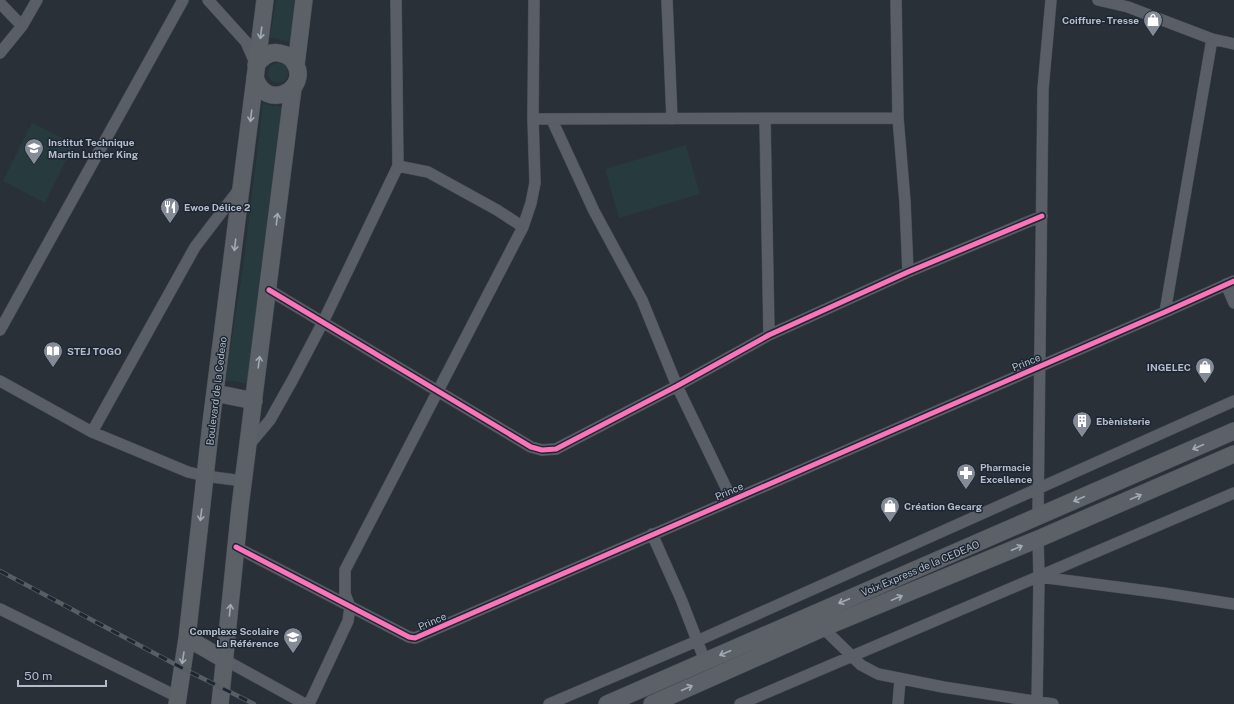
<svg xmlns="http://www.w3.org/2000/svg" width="1234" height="704" font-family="'Public Sans',sans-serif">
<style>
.green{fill:#273a3e}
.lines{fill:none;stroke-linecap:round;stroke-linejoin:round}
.minor-casing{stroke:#484c53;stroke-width:12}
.primary-casing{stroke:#484c55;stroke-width:18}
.minor{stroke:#5a5e66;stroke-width:11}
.primary{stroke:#5c6168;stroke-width:17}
.rail-casing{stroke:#595d64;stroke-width:4.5}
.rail{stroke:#1d2633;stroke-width:3;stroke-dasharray:9;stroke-linecap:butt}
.cycleway-casing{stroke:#1d2633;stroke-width:8}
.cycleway{stroke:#fb73b8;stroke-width:5}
.oneway{stroke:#a2aab6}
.labels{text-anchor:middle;stroke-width:3;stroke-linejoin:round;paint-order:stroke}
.poi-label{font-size:10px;font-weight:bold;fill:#b4bcc9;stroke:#1d2633;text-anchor:start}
.street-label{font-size:10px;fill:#b4bcc9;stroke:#1d2633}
</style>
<rect width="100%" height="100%" fill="#2a3038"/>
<path class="green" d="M276,0H296L290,42L270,37Z
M268 73a10 10 0 1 1 20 0a10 10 0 1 1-20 0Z
M263,104L282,107L247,384L234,381H225L243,267Z
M32,123L74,144L45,203L3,181Z
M686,145L700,194L619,218L605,169Z"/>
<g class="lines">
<defs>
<path id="minor" d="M208,0L246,42L256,65
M667,0L672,119
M896,0L898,118L905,202L908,272
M1098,0L1128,7L1212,39L1234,44
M0,3L22,26
M0,53L22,26L37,0
M533,119L898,118
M765,119L769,335
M552,120L594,211L642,300L677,386L732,500
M398,166L428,172L497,210L523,227
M1226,284L1234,303
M269,290L531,447L542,450L556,449L677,386L769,335L908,272L1042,216
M1165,312L1212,39
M0,330L183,0
M0,381L92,432L188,472L205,476L243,481
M92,432L195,247L240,188
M249,445L270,420L293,379L323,322L398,166L396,0
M1038,517L1043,89L1051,0
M652,534L681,599L705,661
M236,547L409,637L415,638L1165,312L1234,281
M1040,577L1163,593L1234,604
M0,609L178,697
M823,628L861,665L878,674L943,687L1053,704
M225,660L305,704
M309,704L348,621L350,607L345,594V570L523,227L531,203L535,183L533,119L534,0
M549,704L697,641L1234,401
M740,704L1234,493
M898,704L900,680
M1037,704L1039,577L1038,539"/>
<path id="primary" d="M296,65L304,0
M255,77C265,113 312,89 294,62C291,57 285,54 279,53C269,51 262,57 256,65
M215,393L254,401
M187,638L225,660
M177,704L187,638L211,423L265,0
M220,704L240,507L293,88
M607,704L1234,431
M652,704L823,628L1038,539L1234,454"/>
</defs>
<use href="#minor" class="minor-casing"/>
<use href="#primary" class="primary-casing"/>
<use href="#minor" class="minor"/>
<use href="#primary" class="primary"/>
<defs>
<path id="rail" d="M0,571L182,668L254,704"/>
</defs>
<use href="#rail" class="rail-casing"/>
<use href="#rail" class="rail"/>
<defs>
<path id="cycleway" d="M269,290L531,447L542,450L556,449L677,386L769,335L908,272L1042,216
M236,547L409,637L415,638L1165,312L1234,281"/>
</defs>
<use href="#cycleway" class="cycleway-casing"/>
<use href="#cycleway" class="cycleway"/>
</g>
<defs><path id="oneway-shaft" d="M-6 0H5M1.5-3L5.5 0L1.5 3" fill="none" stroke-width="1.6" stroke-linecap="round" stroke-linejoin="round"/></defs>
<g class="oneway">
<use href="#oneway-shaft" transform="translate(261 33) rotate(97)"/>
<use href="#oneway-shaft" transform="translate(251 116) rotate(97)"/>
<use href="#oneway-shaft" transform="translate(277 219) rotate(-83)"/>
<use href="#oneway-shaft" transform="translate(235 245) rotate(97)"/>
<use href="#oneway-shaft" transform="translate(259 362) rotate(-82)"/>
<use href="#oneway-shaft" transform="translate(1198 447) rotate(156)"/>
<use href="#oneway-shaft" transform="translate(1136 497) rotate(-23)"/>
<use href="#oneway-shaft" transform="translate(1079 499) rotate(156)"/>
<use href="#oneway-shaft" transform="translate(201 515) rotate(97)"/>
<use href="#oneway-shaft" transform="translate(1017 548) rotate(-23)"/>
<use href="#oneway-shaft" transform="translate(897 598) rotate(-23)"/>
<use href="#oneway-shaft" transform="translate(844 601) rotate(157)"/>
<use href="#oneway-shaft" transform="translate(230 610) rotate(-84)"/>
<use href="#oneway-shaft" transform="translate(725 653) rotate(157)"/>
<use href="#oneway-shaft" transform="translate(183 658) rotate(99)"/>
<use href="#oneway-shaft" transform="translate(687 688) rotate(-24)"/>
</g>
<defs>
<symbol id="shop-pin" viewBox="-11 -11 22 30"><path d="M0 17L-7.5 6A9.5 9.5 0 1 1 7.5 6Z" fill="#848b96" stroke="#1d2633"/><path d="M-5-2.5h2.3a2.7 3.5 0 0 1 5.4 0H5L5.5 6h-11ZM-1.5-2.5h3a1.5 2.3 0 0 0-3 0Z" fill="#fff"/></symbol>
<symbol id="school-pin" viewBox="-11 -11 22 30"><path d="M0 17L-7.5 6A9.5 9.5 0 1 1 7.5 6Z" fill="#848b96" stroke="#1d2633"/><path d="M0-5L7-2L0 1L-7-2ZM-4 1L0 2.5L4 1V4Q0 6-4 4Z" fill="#fff"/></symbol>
<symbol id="restaurant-pin" viewBox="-11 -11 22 30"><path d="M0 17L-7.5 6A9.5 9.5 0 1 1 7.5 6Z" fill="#848b96" stroke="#1d2633"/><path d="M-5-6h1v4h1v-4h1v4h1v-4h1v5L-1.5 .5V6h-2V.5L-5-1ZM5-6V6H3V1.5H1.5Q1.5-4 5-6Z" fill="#fff"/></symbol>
<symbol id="library-pin" viewBox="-11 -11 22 30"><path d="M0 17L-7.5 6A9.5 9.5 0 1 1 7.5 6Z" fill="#848b96" stroke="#1d2633"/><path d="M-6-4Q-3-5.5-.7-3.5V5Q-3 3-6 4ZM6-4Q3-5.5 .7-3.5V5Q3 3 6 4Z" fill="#fff"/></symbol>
<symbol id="building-pin" viewBox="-11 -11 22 30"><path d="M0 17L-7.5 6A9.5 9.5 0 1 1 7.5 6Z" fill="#848b96" stroke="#1d2633"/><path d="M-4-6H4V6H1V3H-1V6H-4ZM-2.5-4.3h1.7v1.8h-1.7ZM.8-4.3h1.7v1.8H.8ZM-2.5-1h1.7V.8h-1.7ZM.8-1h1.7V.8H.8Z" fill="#fff"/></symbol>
<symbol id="pharmacy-pin" viewBox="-11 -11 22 30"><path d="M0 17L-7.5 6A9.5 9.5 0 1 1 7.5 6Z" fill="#848b96" stroke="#1d2633"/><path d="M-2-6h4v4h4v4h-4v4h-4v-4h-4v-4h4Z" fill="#fff"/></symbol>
</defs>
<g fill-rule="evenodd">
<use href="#shop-pin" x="1142" y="9" width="22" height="30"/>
<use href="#school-pin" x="23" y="137" width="22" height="30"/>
<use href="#restaurant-pin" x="159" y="196" width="22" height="30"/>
<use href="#library-pin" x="42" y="340" width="22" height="30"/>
<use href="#shop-pin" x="1194" y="356" width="22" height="30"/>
<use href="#building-pin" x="1071" y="410" width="22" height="30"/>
<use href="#pharmacy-pin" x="955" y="462" width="22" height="30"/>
<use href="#shop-pin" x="879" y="495" width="22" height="30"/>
<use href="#school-pin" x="282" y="626" width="22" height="30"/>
</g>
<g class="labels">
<g class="poi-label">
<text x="1139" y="24" text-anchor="end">Coiffure- Tresse</text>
<text x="48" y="146">Institut Technique<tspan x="48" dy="12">Martin Luther King</tspan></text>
<text x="184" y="211">Ewoe Délice 2</text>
<text x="67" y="355">STEJ TOGO</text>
<text x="1191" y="371" text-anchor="end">INGELEC</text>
<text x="1096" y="425">Ebènisterie</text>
<text x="980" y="471">Pharmacie<tspan x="980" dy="12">Excellence</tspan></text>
<text x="904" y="510">Création Gecarg</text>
<text x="279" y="635" text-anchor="end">Complexe Scolaire<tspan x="279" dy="12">La Référence</tspan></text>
</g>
<g class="street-label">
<text transform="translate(1026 362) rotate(-22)" y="4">Prince</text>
<text transform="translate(216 391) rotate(-83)" y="4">Boulevard de la Cedeao</text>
<text transform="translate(729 491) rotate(-23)" y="4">Prince</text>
<text transform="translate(920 568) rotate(-23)" y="4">Voix Express de la CEDEAO</text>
<text transform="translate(432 621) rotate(-23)" y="4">Prince</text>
</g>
</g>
<path d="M18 680v6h88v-6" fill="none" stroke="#b4bcc9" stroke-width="2"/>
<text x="24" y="680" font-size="12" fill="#b4bcc9" stroke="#1d2633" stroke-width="3" paint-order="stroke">50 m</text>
</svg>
